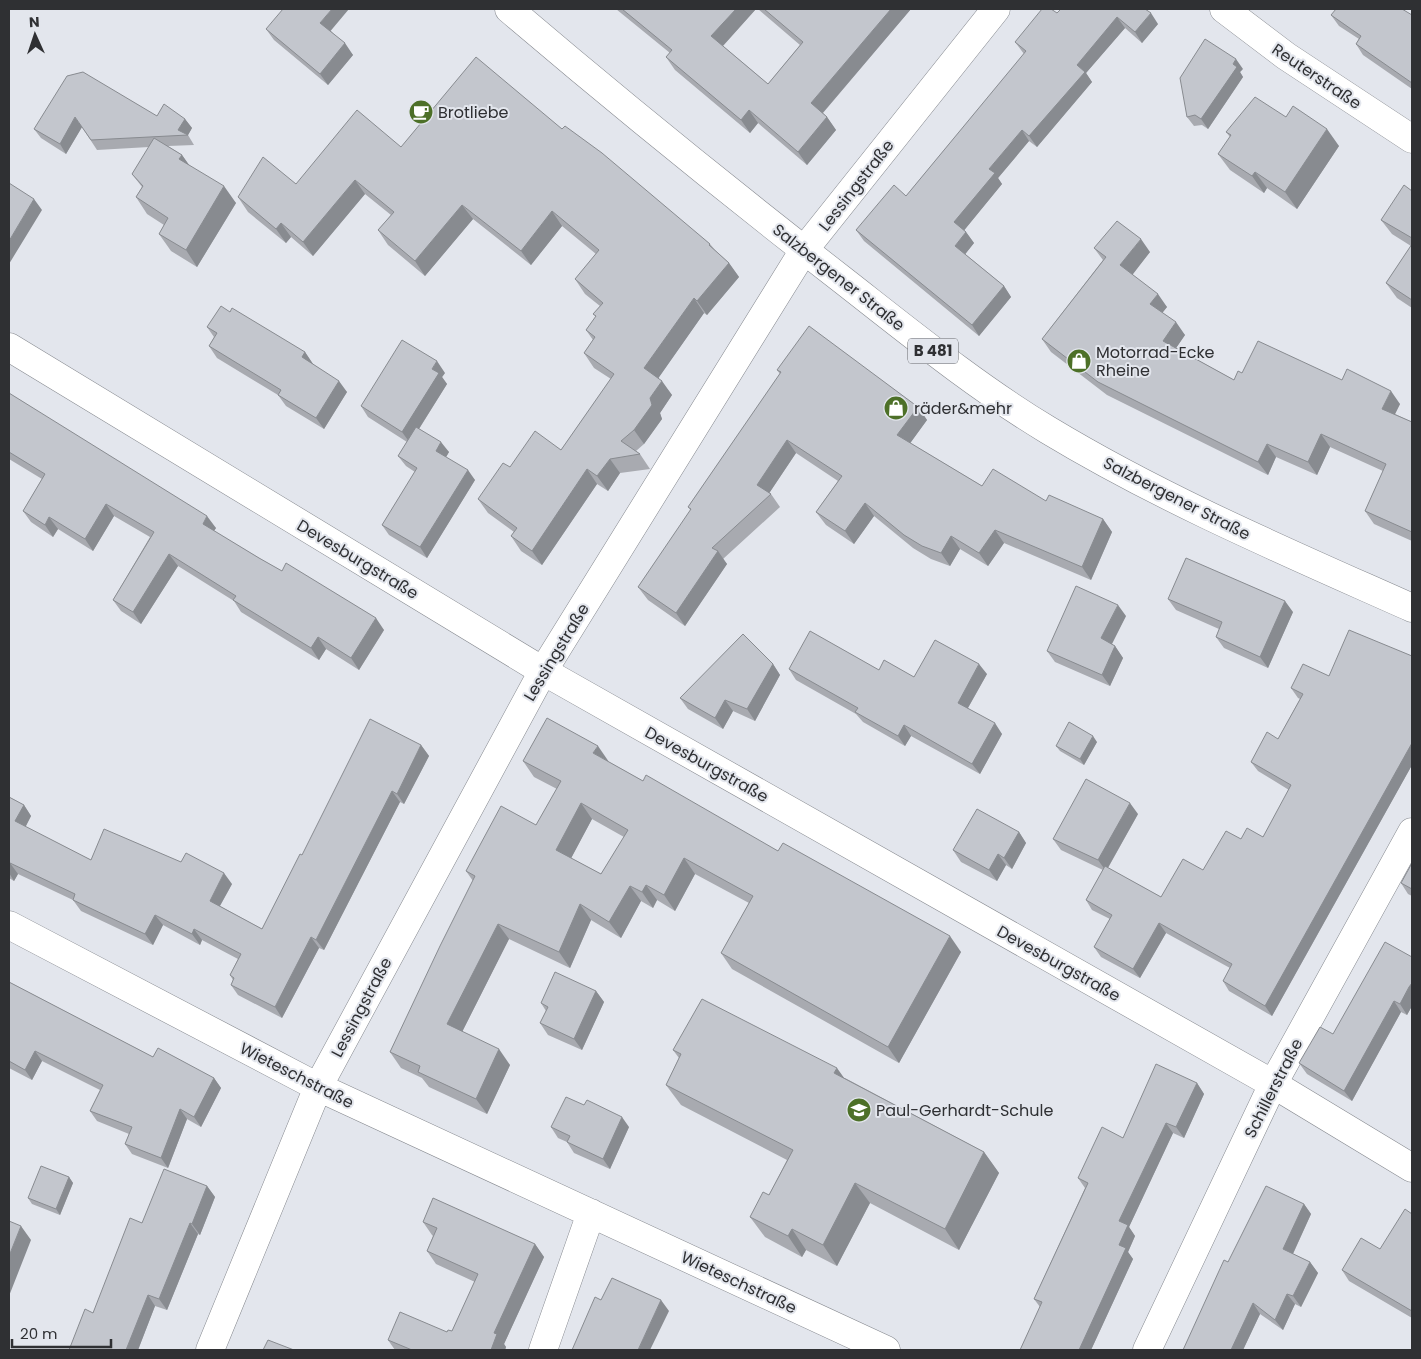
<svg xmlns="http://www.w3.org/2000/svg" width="1421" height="1359" font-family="Poppins,sans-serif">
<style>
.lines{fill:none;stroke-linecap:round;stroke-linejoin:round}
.minor-casing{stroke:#86898f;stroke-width:29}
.primary-casing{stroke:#86898f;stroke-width:29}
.minor{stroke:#fff;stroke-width:28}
.primary{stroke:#fff;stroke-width:28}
.wall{fill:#a8aab0;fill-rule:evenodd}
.shaded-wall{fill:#888b90}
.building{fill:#c3c6cd;stroke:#888b90;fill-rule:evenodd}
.labels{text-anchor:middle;stroke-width:4;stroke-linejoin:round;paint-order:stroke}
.shield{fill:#e3e6ed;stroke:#65676b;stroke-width:1}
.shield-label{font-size:15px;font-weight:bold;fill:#2f3033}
.street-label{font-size:16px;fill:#2f3033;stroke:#e3e6ed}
.poi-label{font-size:16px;fill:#2f3033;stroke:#e3e6ed;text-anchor:start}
</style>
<rect width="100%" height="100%" fill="#e3e6ed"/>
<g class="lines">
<defs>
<path id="minor" d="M1224,9L1286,56L1412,139
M9,347L543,671L1273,1084L1412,1168
M9,925L318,1087L886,1350
M210,1350L318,1087L543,671L804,250L996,9
M543,1350L591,1213
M1147,1350L1273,1084L1412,832"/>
<path id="primary" d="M509,9C617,101 728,191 840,278C908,331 975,386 1048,430C1164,500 1289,553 1412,608"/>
</defs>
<use href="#minor" class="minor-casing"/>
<use href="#primary" class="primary-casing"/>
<use href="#minor" class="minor"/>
<use href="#primary" class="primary"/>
</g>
<path class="wall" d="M616,9H756L723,46L768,84L800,45L758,9H911L823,113L827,117L836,130L807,165L758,123L750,133L675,70L666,57L670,53Z
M1061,9L1158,24L1142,43L1125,28L1086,73L1092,82L1037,147L1029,141L998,178L1002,184L964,230L966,232L974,243L965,254L1004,286L1011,297L979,336L864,241L856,230L906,196L1024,54L1015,42L1057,13Z
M1331,15H1412V89L1363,55L1356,44L1359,39L1339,26Z
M266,29L331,31L353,55L328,85L274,40Z
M1243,69L1240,72L1243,77L1208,129L1202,125L1194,126L1187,117Z
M157,116L185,119L192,128L188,135L194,145L168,146L182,155L189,165L236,203L197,267L171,251L159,234L164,225L147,214L136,197L142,187L132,174L149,147L97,150L82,127L66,154L41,138L34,129Z
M1286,117L1339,146L1297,209L1267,188L1264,193L1230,170L1218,154L1230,137L1226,132Z
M562,129L710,244L715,250L729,263L739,277L707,315L704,313L658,378L672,395L660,413L662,419L644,444L636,451L640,454L650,469L620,473L608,491L597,484L542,565L521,551L511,536L514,532L488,513L478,499L510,467L561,450L611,379L594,368L584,353L593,340L586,330L596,317L593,314L600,306L585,294L575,279L596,254L562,226L531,265L473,219L425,276L388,245L378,230L391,215L365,194L313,256L291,237L286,243L248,212L238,197L296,184L401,147Z
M1412,191V308L1397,298L1386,283L1411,246L1392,234L1381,220Z
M1094,248L1150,252L1132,274L1167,307L1162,313L1185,335L1176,348L1234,380L1242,373L1342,380L1400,404L1395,414L1412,422V541L1374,524L1365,511L1383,471L1330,447L1317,475L1276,457L1268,475L1107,395L1051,352L1042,339L1103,260Z
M230,312L305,352L313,364L347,392L324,429L286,406L278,395L217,358L209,346L214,337L207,327Z
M777,370L918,407L927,420L910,443L982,486L1046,501L1103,519L1112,532L1091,580L1004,543L988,566L960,549L950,566L931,559L913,548L874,516L854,544L826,525L816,512L838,481L796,453L769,493L771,494L780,507L723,559L727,564L685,626L648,600L638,587L691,511L688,507L780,374Z
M445,373L442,377L447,384L419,429L449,452L446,457L475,480L427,558L389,535L382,525L415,472L406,466L398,456L407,442L368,417L361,406Z
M9,393L216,528L214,531L259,558L384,630L359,670L326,649L319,660L241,612L234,601L178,566L141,624L121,611L113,600L150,537L114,516L93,551L58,529L53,537L31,522L23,511L42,479L9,459Z
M1168,599L1293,612L1268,668L1224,648L1216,637L1219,629L1176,610Z
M1126,616L1111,644L1115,646L1123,658L1110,686L1055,662L1047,651Z
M1412,656V765L1272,1016L1229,991L1223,981L1230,968L1166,933L1140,978L1101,957L1094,947L1110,919L1092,910L1086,900L1103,870L1061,850L1053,839L1138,814L1108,868L1161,897L1203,870L1241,839L1263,837L1289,790L1258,771L1251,762L1278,739L1300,699L1298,698L1291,688L1329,676Z
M773,664L780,675L755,721L733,711L723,729L688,709L680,698Z
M789,669L879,670L914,677L987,674L968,708L1002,734L980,774L911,736L905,746L863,722L856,714L796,680Z
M1097,742L1084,765L1060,751L1056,746Z
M421,745L429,756L404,804L400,802L324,950L319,948L282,1018L238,995L231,985L233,980L230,975L238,959L202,940L200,945L163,925L153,945L81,911L73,900L18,874L14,881L9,878V797L24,805L31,816L25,827L91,860L232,884L220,906L262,929L302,855Z
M523,761L609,762L643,781L778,851L961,952L899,1063L732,969L721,953L749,903L695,874L675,911L657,900L653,908L641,901L621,938L591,920L570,968L509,939L462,1032L510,1065L487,1114L429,1087L422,1078L401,1068L390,1052L473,881L466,871L536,825L557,789L534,777ZM592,819L624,837L601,874L571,858Z
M1019,832L1026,843L1012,869L1006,865L997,881L961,862L953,850Z
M1412,863V896L1408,894L1401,883Z
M1412,957V1006L1407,1015L1401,1012L1352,1101L1307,1074L1299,1063L1333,1034Z
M9,982L153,1057L214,1078L221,1088L201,1127L187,1119L168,1168L132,1154L125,1144L129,1134L97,1121L90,1111L100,1090L42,1061L32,1080L9,1068Z
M596,991L604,1002L582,1050L548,1035L540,1023L546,1011L541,1003Z
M673,1050L845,1078L984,1152L999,1173L959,1250L870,1203L837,1266L806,1250L802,1257L765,1237L750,1217L769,1195L787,1160L681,1105L666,1085L679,1058Z
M1197,1083L1204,1094L1184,1138L1173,1133L1129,1227L1135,1236L1128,1252L1133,1259L1091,1350H1020L1040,1307L1034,1299L1085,1188L1078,1178Z
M551,1127H629L610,1169L574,1153L567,1142L558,1138Z
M69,1177L73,1183L60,1215L32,1204L28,1198Z
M207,1186L215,1197L200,1235L198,1234L167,1310L155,1306L138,1350H69L93,1313L142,1223Z
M1304,1204L1311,1214L1293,1254L1310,1262L1318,1273L1301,1307L1295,1304L1283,1330L1260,1314L1243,1350H1183L1228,1262Z
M1412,1214V1318L1349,1281L1342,1270L1380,1249Z
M423,1222L535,1244L544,1257L504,1344L506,1347L505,1350H395L388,1340L452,1331L475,1282L436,1264L427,1251L433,1236L432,1235Z"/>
<path class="shaded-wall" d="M332,9H349L328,34L320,23Z
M736,9H756L720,49L711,36Z
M891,9H911L820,116L811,103Z
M1151,13L1158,24L1142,43L1135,32Z
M1117,17L1125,28L1086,73L1092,82L1037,147L1029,136L1077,65Z
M345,43L353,55L328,85L320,74Z
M1236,59L1243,69L1240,72L1243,77L1208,129L1201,119Z
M749,110L758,123L750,133L741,120Z
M75,117L82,127L66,154L60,144Z
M827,117L836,130L807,165L798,152Z
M185,119L192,128L188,135L178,130Z
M1327,129L1339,146L1297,209L1285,192Z
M1022,130L1029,141L998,178L1002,184L962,233L954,222L989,169Z
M182,155L194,172L179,159Z
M1255,172L1267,188L1264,193L1252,176Z
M355,180L365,194L313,256L303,242Z
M224,186L236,203L197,267L186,250Z
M34,199L42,210L9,264V241Z
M462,205L473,219L425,276L415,261Z
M552,211L562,226L531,265L521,251Z
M281,223L291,237L286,243L276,229Z
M966,232L974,243L963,257L955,246Z
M1141,239L1150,252L1130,278L1120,265Z
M729,263L739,277L707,315L697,301Z
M1004,286L1011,297L979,336L972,325Z
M1158,294L1167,307L1159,317L1150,304Z
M694,298L704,313L655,383L644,368Z
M1176,322L1185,335L1172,354L1163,341Z
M305,352L313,364L310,369L302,357Z
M437,361L445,373L442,377L447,384L410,443L402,432L432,369Z
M339,381L347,392L324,429L316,418Z
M662,381L672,395L660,413L662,419L644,444L634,430L650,398Z
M1391,391L1400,404L1391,422L1382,409Z
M918,407L927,420L906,449L897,435Z
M1321,434L1330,447L1317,475L1308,462Z
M787,440L796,453L766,498L757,485Z
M441,442L449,452L443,462L436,451Z
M1267,444L1276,457L1268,475L1258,462Z
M610,459L620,473L608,491L597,476Z
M587,469L597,484L542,565L532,551Z
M468,470L475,480L427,558L420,547Z
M865,503L874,516L854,544L845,531Z
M106,504L114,516L93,551L85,539Z
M207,516L216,528L211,535L203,524Z
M49,517L58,529L53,537L45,525Z
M1103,519L1112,532L1091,580L1082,567Z
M995,530L1004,543L988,566L979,553Z
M951,536L960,549L950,566L941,553Z
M718,551L727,564L685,626L676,613Z
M169,554L178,566L141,624L133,612Z
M1285,601L1293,612L1268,668L1260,657Z
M1118,605L1126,616L1109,650L1101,638Z
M376,618L384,630L359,670L351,658Z
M318,637L326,649L319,660L311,648Z
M1115,646L1123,658L1110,686L1102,675Z
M773,664L780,675L755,721L747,709Z
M979,664L987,674L965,713L958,703Z
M725,700L733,711L723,729L715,718Z
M995,723L1002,734L980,774L972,764Z
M904,725L911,736L905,746L898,736Z
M1093,736L1097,742L1084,765L1080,759Z
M1412,743V765L1272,1016L1265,1006Z
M421,745L429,756L404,804L397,794Z
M598,746L609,762L593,753Z
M392,791L400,802L324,950L316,940Z
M581,803L592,819L567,866L556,850Z
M1130,803L1138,814L1106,871L1098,860Z
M24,805L31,816L23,832L15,821Z
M1019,832L1026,843L1012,869L1004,858Z
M998,854L1006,865L997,881L989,870Z
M684,858L695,874L675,911L664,895Z
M10,863L18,874L14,881L9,873V866Z
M224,873L232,884L217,911L210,901Z
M646,885L657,900L653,908L642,892Z
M630,886L641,901L621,938L609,922Z
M580,904L591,920L570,968L559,952Z
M155,915L163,925L153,945L145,934Z
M1159,923L1166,933L1140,978L1133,969Z
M498,924L509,939L458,1040L447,1024Z
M194,929L202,940L200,945L192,934Z
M950,936L961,952L899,1063L888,1047Z
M311,937L319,948L282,1018L275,1007Z
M1412,983V1006L1407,1015L1400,1004L1409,987Z
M596,991L604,1002L582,1050L574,1039Z
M1394,1001L1401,1012L1352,1101L1344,1091Z
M499,1049L510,1065L487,1114L476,1099Z
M35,1051L42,1061L32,1080L25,1070Z
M837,1068L852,1089L834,1073Z
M214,1078L221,1088L201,1127L194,1117Z
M1197,1083L1204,1094L1184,1138L1176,1127Z
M180,1109L187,1119L168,1168L161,1158Z
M622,1117L629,1127L610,1169L603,1159Z
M1166,1123L1173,1133L1129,1227L1135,1236L1128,1252L1133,1259L1091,1350H1079L1119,1245V1221Z
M984,1152L999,1173L959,1250L945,1229Z
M69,1177L73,1183L60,1215L56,1209Z
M855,1183L870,1203L837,1266L823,1245Z
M207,1186L215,1197L200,1235L192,1224Z
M1304,1204L1311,1214L1290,1260L1283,1249Z
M190,1223L198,1234L167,1310L159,1299Z
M21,1226L31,1240L9,1296V1256Z
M792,1229L806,1250L802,1257L788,1236Z
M535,1244L544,1257L504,1344L506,1347L505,1350H491L494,1333Z
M1310,1262L1318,1273L1301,1307L1293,1296Z
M1287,1294L1295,1304L1283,1330L1275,1320Z
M148,1295L155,1306L138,1350H126Z
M661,1300L669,1311L650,1350H638Z
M1253,1303L1260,1314L1243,1350H1231Z"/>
<path class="building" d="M283,9H332L320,23L345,43L320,74L266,29Z
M622,9H736L711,36L768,84L803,42L764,9H891L811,103L827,117L798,152L749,110L741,120L666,57L672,50Z
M1042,9H1051L1057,13L1061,9H1145L1151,13L1135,32L1117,17L1077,65L1085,72L1029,136L1022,130L989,169L995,173L954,222L966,232L955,246L1004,286L972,325L856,230L894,185L906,196L1026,51L1015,42Z
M1336,9H1402L1412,15V83L1356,44L1361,36L1331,15Z
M1205,39L1236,59L1233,64L1237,67L1201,119L1195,115L1187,117L1180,78Z
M476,57L562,129L565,126L602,153L710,244L709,245L729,263L697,301L694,298L644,368L662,381L650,398L652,405L634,430L621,441L640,454L610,459L597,476L587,469L532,551L511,536L517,528L478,499L503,463L510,467L535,431L561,450L614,374L584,353L595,337L586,330L596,316L593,314L603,303L575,279L599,250L552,211L521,251L462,205L415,261L378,230L394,212L355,180L303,242L281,223L276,229L238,197L263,157L296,184L357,110L401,147Z
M83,72L157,116L164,104L185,119L178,130L188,135L91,140L75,117L60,144L34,129L67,76Z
M1255,97L1286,117L1293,106L1327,129L1285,192L1255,172L1252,176L1218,154L1231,135L1226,132Z
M154,138L182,155L179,159L224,186L186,250L159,234L168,218L136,197L143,186L132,174Z
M9,183L34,199L9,241Z
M1404,185L1412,191V238L1381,220Z
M1117,221L1141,239L1120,265L1158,294L1150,304L1176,322L1163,341L1234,380L1238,371L1242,373L1258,341L1342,380L1347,369L1391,391L1382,409L1412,422V532L1365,511L1386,464L1321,434L1308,462L1267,444L1258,462L1098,382L1042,339L1106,257L1094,248Z
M1412,244V300L1386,283Z
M221,306L230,312L232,308L305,352L302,357L339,381L316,418L278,395L281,390L209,346L217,333L207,327Z
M809,326L918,407L897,435L982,486L993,469L1046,501L1049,495L1103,519L1082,567L995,530L979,553L951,536L941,553L922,546L904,535L865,503L845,531L816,512L842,476L787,440L757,485L771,494L712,548L718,551L676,613L638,587L691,509L688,507L781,372L777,370Z
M402,340L437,361L432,369L439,373L402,432L361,406Z
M9,393L207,516L203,524L259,558L282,571L286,563L376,618L351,658L318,637L311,648L233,600L236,596L169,554L133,612L113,600L154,532L106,504L85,539L49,517L45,525L23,511L45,474L9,452Z
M416,427L441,442L436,451L468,470L420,547L382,525L417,468L398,456Z
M1186,558L1285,601L1260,657L1216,637L1222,622L1168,599Z
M1076,586L1118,605L1101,638L1115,646L1102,675L1047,651Z
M1349,630L1412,656V743L1265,1006L1223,981L1232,964L1159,923L1133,969L1094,947L1112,915L1086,900L1105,866L1161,897L1183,859L1203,870L1226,831L1241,839L1247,828L1263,837L1291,785L1251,762L1267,732L1278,739L1303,694L1291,688L1303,664L1329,676Z
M810,631L879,670L884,660L914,677L935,640L979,664L958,703L995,723L972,764L904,725L898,736L855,712L858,708L789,669Z
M743,634L773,664L747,709L725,700L715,718L680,698Z
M547,718L598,746L593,753L643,781L646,775L778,851L783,843L950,936L888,1047L721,953L753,896L684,858L664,895L646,885L642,892L630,886L609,922L580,904L559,952L498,924L447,1024L499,1049L476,1099L418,1072L420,1066L390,1052L440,946L475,876L466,871L501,806L536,825L561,781L523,761ZM581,803L628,830L601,874L556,850Z
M370,719L421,745L397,794L392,791L316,940L311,937L275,1007L231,985L234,978L230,975L241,954L194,929L192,934L155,915L145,934L73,900L75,894L10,863L9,866V797L24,805L15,821L91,860L104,829L181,862L186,853L224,873L210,901L262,929L300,854L302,855Z
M1069,722L1093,736L1080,759L1056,746Z
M1086,779L1130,803L1098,860L1053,839Z
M977,809L1019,832L1004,858L998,854L989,870L953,850Z
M1412,863V889L1401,883Z
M1385,942L1412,957V983L1409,987L1400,1004L1394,1001L1344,1091L1299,1063L1320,1027L1333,1034Z
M555,972L596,991L574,1039L540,1023L548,1007L541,1003Z
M9,982L153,1057L158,1048L214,1078L194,1117L180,1109L161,1158L125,1144L132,1127L90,1111L103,1085L35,1051L25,1070L9,1061Z
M702,999L837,1068L834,1073L984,1152L945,1229L855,1183L823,1245L792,1229L788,1236L750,1217L763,1192L769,1195L793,1150L666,1085L681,1054L673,1050Z
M1156,1064L1197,1083L1176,1127L1166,1123L1119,1221L1128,1225L1119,1245L1126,1248L1079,1350H1020L1042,1302L1034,1299L1088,1183L1078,1178L1102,1127L1123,1138Z
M566,1097L584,1105L587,1100L622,1117L603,1159L567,1142L570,1136L551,1127Z
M41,1166L69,1177L56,1209L28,1198Z
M164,1169L207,1186L192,1224L190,1223L159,1299L148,1295L126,1350H69L85,1309L93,1313L130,1218L142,1223Z
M1266,1186L1304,1204L1283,1249L1310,1262L1293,1296L1287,1294L1275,1320L1253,1303L1231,1350H1183L1224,1260L1228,1262Z
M433,1198L535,1244L494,1333L497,1334L491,1350H412L388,1340L400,1312L447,1332L448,1330L452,1331L478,1274L427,1251L437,1228L423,1222Z
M1405,1209L1412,1214V1311L1342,1270L1361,1238L1380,1249Z
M9,1221L21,1226L9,1256Z
M612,1278L661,1300L638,1350H572L595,1297L601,1300Z
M268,1340L294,1350H263Z"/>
<defs>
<symbol id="cafe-disc" viewBox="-11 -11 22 22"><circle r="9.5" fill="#4d7028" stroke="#e3e6ed"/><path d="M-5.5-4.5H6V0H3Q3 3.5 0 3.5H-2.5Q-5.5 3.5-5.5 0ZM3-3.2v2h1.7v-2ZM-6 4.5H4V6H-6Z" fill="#fff"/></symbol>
<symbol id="shop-disc" viewBox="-11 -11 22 22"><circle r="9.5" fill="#4d7028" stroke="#e3e6ed"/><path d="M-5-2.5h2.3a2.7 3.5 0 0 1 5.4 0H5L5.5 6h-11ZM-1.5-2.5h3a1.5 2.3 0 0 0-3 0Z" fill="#fff"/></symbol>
<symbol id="school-disc" viewBox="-11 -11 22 22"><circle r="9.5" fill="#4d7028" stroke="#e3e6ed"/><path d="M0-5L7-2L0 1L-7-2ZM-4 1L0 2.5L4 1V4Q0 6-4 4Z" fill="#fff"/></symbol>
</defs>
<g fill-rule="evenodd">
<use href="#cafe-disc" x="407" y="98" width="28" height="28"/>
<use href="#shop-disc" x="1065" y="347" width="28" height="28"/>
<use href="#shop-disc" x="882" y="394" width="28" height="28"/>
<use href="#school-disc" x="845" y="1096" width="28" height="28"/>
</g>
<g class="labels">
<rect class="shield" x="908" y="338.5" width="50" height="25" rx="4"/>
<g class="shield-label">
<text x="933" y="356">B 481</text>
</g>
<g class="street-label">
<text transform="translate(1317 76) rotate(34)" y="6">Reuterstraße</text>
<text transform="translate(856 185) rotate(-52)" y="6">Lessingstraße</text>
<text transform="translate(839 277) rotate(38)" y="6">Salzbergener Straße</text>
<text transform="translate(1177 498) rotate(27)" y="6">Salzbergener Straße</text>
<text transform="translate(358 559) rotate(31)" y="6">Devesburgstraße</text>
<text transform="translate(556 652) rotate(-59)" y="6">Lessingstraße</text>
<text transform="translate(707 764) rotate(29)" y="6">Devesburgstraße</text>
<text transform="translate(1059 963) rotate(29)" y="6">Devesburgstraße</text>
<text transform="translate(361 1007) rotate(-62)" y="6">Lessingstraße</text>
<text transform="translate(297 1075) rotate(27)" y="6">Wieteschstraße</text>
<text transform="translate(1273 1088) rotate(-63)" y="6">Schillerstraße</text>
<text transform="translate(739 1282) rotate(25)" y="6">Wieteschstraße</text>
</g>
<g class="poi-label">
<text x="438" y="118">Brotliebe</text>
<text x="1096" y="358">Motorrad-Ecke<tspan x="1096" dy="18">Rheine</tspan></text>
<text x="914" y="414">räder&amp;mehr</text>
<text x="876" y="1116">Paul-Gerhardt-Schule</text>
</g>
</g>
<rect width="1421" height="1359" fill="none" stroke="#2f3033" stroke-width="20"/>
<g transform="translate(35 35) rotate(357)" stroke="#e3e6ed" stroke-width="4" paint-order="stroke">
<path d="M0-4L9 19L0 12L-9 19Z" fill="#2f3033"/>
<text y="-8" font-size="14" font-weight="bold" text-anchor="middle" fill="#2f3033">N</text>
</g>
<path d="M12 1339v8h99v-8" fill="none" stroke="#2f3033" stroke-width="2.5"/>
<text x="20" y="1339" font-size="15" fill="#2f3033" stroke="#e3e6ed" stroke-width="4" paint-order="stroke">20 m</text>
</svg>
